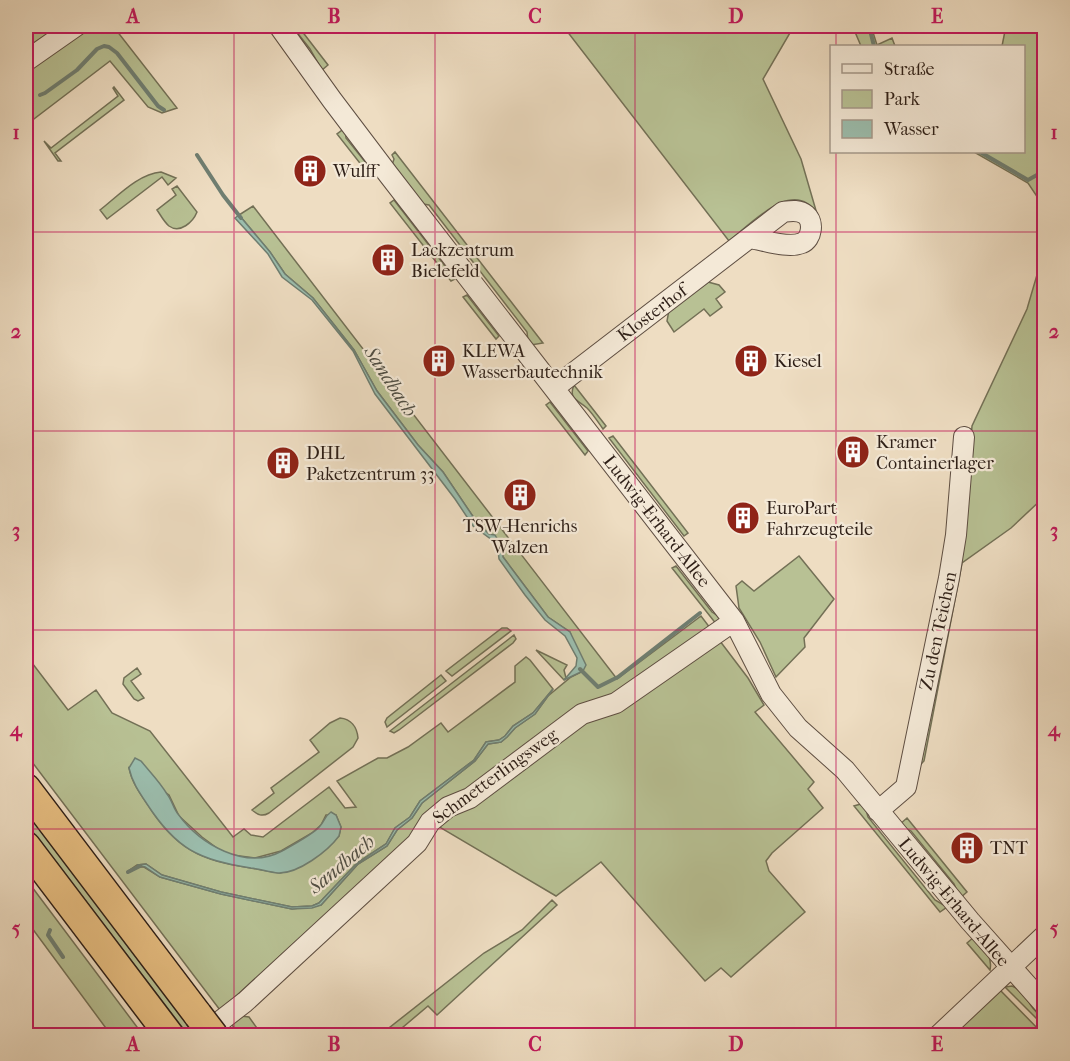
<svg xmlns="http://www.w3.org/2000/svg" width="1070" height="1061" font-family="'IM FELL French Canon',serif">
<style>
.green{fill:#b8c194;stroke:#737056;stroke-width:1.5;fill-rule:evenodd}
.water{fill:#9bbdad;stroke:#6f7e71;stroke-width:1.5}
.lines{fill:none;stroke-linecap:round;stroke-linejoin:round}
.stream{stroke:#6f7e71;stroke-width:4}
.minor-casing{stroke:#5e4e42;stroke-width:22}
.highway-casing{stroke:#2e1f17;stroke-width:31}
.minor{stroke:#f4e9d7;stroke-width:20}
.highway{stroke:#e7be81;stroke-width:28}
.highway-bridge-casing{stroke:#2e1f17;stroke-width:31;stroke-linecap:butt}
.highway-bridge{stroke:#e7be81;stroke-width:28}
.grid{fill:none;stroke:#c2185b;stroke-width:1.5;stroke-opacity:0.55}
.labels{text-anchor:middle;stroke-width:4.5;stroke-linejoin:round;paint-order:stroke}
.poi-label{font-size:18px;fill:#2e1f17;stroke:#f4e9d7;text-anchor:start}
.street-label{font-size:18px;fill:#2e1f17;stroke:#f4e9d7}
.water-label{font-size:20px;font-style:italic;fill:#4f4e44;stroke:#f4e9d7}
.neatline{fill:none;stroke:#c2185b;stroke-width:2}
.grid-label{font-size:20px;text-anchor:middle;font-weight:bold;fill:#c2185b}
</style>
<rect width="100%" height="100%" fill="#eeddc2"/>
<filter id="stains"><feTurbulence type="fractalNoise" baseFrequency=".00333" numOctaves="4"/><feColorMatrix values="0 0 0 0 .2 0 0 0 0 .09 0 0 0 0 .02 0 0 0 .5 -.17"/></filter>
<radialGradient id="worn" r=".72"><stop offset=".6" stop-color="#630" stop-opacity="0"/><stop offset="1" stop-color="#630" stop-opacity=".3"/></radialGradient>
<path class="green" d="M26,26H59L26,48Z
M89,26H113L177,108L162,113L148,107L110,61L26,125V68Z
M292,26H298L328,65L322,70L310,49Z
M563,26H794L763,79L801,159L817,214C794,176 751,224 729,241Z
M849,26H871L877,45L892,38L895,46H861L855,32Z
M1006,26H1044V207L1028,183L974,152H1024V46H1002Z
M114,87L124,100L55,153L61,161H58L44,141L51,148L118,96L113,88Z
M345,128L346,138L374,173L370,176L337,134Z
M395,152L543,343L531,345L528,341L527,332L429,205L423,204L392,165L394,159L392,155Z
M161,172L176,178L168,185L162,177L107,219L100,210C118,196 138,174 161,172Z
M177,186L197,212C193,222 180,234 169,226C164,222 160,214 157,210L176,195L172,189Z
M394,200L455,279L451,281L390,203Z
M253,206L617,679L701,616L748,678L764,705L755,712L814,782L808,789L823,808L772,853L766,861L769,871L805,912L731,977L721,968L705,981L601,862L556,896L438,826L399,847L234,998L223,1014L26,754V655L68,710L96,690L112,713L150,731L233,837L244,829L251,835L263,837L329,787L345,808L356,807L337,781L378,758H387L408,747L441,723L448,732L515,682V666L526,657L530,660L553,689L533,713L513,726L505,736L499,740L486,742L474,760L420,801L410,817L395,828L386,844L357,863L319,903L312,906L292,907L221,892L162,875L146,864L137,865L128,871L129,872L138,867H144L160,877L221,894L292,909L321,905L358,864L387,846L397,830L412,818L422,803L475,761L488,744L501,742L507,737L515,728L535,714L548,696L571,677L583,671L570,632L548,617L503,557L502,548L476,521L443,472L418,445L377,391L354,350L313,298L285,274L270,252L239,215ZM129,768L169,795L179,816L202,837L225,854L255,858L281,851L312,833L321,825L326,815H336L341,827L339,836C321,851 303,869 280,873C220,862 186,864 150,808C141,795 132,783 129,768Z
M1044,251V497L1011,528L962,563L924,761L917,768L970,453L972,426L1027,309Z
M708,282L719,285L725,292L716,299L722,307L710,316L704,309L674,332L667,321L669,310Z
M467,295L499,336L496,339L463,297Z
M574,385L606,426L603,429C598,422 593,414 587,408C578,400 568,399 574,385Z
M550,402L588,451L585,455L546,405Z
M613,436L688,533L684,536L609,438Z
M799,556L834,599L804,638L805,647L776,677L760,642L739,608L736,586L742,581L754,591Z
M676,566L712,612L724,620L717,625L672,568Z
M502,628H507L511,631L452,676L446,671Z
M514,635L516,639L513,643L399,730L394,733L390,731Z
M536,650L567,665L564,670L566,678L564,680Z
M137,668L141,674L131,681L144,698L138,701L134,699L123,684L124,678Z
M441,675L446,681L387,727L385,722L387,718Z
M340,718C351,719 357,727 358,738L353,747L269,813C262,817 258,815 252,810L274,793L271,788L319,752L310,740L330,723Z
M864,803L868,817L935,900L947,907L940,912L854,806Z
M26,808L195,1031L188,1035L26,823Z
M907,818L967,892L960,898L954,884L911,831L899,825Z
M26,879L143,1035H111L26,920Z
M552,900L557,905L437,1015L428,1006L396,1033L398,1035H380L484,953L522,930Z
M974,937C983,947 993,955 990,970L967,943Z
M1012,986C1021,989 1026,997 1030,1004C1033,1010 1040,1015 1044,1020V1026L1005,987Z
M1000,990L1044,1035L961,1036L962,1025Z
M241,1016L249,1017L262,1035H240L228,1020Z"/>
<path class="water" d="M239,215L270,252L285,274L313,298L354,350L377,391L418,445L443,472L476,521L489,534L495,535L502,548L503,557L548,617L570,632L586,665L583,671L564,680L576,666L577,658L565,636L545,620L525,595L499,559L498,550L492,540L473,526L455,499L375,394L353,351L312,300L282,277L268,254L235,218Z
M553,689L535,714L515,728L507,737L501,742L488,744L475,761L422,803L412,818L397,830L387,846L358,864L321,905L312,908L292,909L221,894L160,877L145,867L137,865L146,864L162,875L221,892L292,907L312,906L319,903L357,863L386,844L395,828L410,817L420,801L474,760L486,742L499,740L505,736L513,726L533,713Z
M135,758L141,761C150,772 160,782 167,794C172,800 173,808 178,814C200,844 245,871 282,851C291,846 315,833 320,826C325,820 325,816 331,812L336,815L341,827L339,836C328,851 298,874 278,873C269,872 260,869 251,868C198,859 177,850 147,804C139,792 132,782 129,768Z"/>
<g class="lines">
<path class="stream" d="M869,26L874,46
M40,95L45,93L77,70L97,49L104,46L109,47L117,53L158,106L164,110
M980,152L1028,180L1044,171
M197,155L223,195L241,218
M580,669L598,687L618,677L700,613
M128,872L140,866
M50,930L48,935L63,957"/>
<defs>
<path id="minor" d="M279,26L332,100L388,174L734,621L771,694L798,728L845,770L970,921L1044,1004
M26,61L76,26
M554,388L783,212C790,211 799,209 806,215C814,222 812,239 802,243C788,249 764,240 750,238
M878,811L906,787L949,578L956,535L964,437
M201,1036L245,1002L417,843L430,822L448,807L470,798L582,714L616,703L734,621
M938,1036L1044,936"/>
<path id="highway" d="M26,788L198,1015
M26,846L170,1036"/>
</defs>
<use href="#minor" class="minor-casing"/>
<use href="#highway" class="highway-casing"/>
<use href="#minor" class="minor"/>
<use href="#highway" class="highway"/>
<defs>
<path id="highway-bridge" d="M198,1015L214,1036"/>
</defs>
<use href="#highway-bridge" class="highway-bridge-casing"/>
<use href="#highway-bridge" class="highway-bridge"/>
</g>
<path class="grid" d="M234,26V1036M435,26V1036M635,26V1036M836,26V46M836,152V1036M26,232H1044M26,431H1044M26,630H1044M26,829H1044"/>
<defs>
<symbol id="building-disc" viewBox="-11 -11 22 22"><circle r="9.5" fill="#8f2418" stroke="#f4e9d7"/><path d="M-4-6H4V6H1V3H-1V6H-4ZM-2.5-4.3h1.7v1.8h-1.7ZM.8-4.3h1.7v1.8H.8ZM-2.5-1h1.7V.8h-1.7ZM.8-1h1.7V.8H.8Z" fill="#fff"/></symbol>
</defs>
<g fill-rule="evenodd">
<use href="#building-disc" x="291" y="152" width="38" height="38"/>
<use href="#building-disc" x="369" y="241" width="38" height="38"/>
<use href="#building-disc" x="420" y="342" width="38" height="38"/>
<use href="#building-disc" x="732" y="342" width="38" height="38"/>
<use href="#building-disc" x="834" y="433" width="38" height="38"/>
<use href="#building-disc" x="264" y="444" width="38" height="38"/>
<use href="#building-disc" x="501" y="476" width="38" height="38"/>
<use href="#building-disc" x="724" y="499" width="38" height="38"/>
<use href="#building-disc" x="948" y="829" width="38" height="38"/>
</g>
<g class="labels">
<g class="poi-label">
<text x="333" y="177">Wulff</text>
<text x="411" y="256">Lackzentrum<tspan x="411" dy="21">Bielefeld</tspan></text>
<text x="462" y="357">KLEWA<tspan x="462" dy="21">Wasserbautechnik</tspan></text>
<text x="774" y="367">Kiesel</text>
<text x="876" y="448">Kramer<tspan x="876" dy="21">Containerlager</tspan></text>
<text x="306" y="459">DHL<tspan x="306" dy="21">Paketzentrum 33</tspan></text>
<text x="766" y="514">EuroPart<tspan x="766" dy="21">Fahrzeugteile</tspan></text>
<text x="520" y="532" text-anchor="middle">TSW-Henrichs<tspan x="520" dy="21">Walzen</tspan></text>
<text x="990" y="854">TNT</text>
</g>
<g class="street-label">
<text transform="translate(652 313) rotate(-37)" y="6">Klosterhof</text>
<text transform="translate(657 521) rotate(52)" y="6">Ludwig-Erhard-Allee</text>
<text transform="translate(938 631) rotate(-78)" y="6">Zu den Teichen</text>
<text transform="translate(495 776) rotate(-36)" y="6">Schmetterlingsweg</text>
<text transform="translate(954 902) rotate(50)" y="6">Ludwig-Erhard-Allee</text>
</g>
<g class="water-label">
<text transform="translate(391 381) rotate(57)" y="7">Sandbach</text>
<text transform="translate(341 864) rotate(-40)" y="7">Sandbach</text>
</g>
</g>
<rect width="1070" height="1061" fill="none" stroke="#eeddc2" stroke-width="66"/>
<rect x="830" y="45" width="195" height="108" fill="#f4e9d7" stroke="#a5988a" stroke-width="1.5"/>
<rect x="842" y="64" width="30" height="9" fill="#f4e9d7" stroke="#a5988a" stroke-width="1.5"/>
<text x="884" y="75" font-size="18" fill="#2e1f17">Straße</text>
<rect x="842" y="90" width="30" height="18" fill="#b8c194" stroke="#a5988a" stroke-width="1.5"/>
<text x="884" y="105" font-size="18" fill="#2e1f17">Park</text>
<rect x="842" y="120" width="30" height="18" fill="#9bbdad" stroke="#a5988a" stroke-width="1.5"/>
<text x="884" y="135" font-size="18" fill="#2e1f17">Wasser</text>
<rect x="33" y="33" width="1004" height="995" class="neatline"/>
<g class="grid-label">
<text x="133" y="23">A</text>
<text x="334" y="23">B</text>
<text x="535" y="23">C</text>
<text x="736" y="23">D</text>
<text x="937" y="23">E</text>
<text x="16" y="139">1</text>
<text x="1054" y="139">1</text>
<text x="16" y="338">2</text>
<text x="1054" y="338">2</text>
<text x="16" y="537">3</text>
<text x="1054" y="537">3</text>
<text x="16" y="736">4</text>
<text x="1054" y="736">4</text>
<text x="16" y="935">5</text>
<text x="1054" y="935">5</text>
<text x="133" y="1051">A</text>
<text x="334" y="1051">B</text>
<text x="535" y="1051">C</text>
<text x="736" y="1051">D</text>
<text x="937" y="1051">E</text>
</g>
<rect width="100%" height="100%" filter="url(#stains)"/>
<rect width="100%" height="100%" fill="url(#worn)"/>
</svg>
